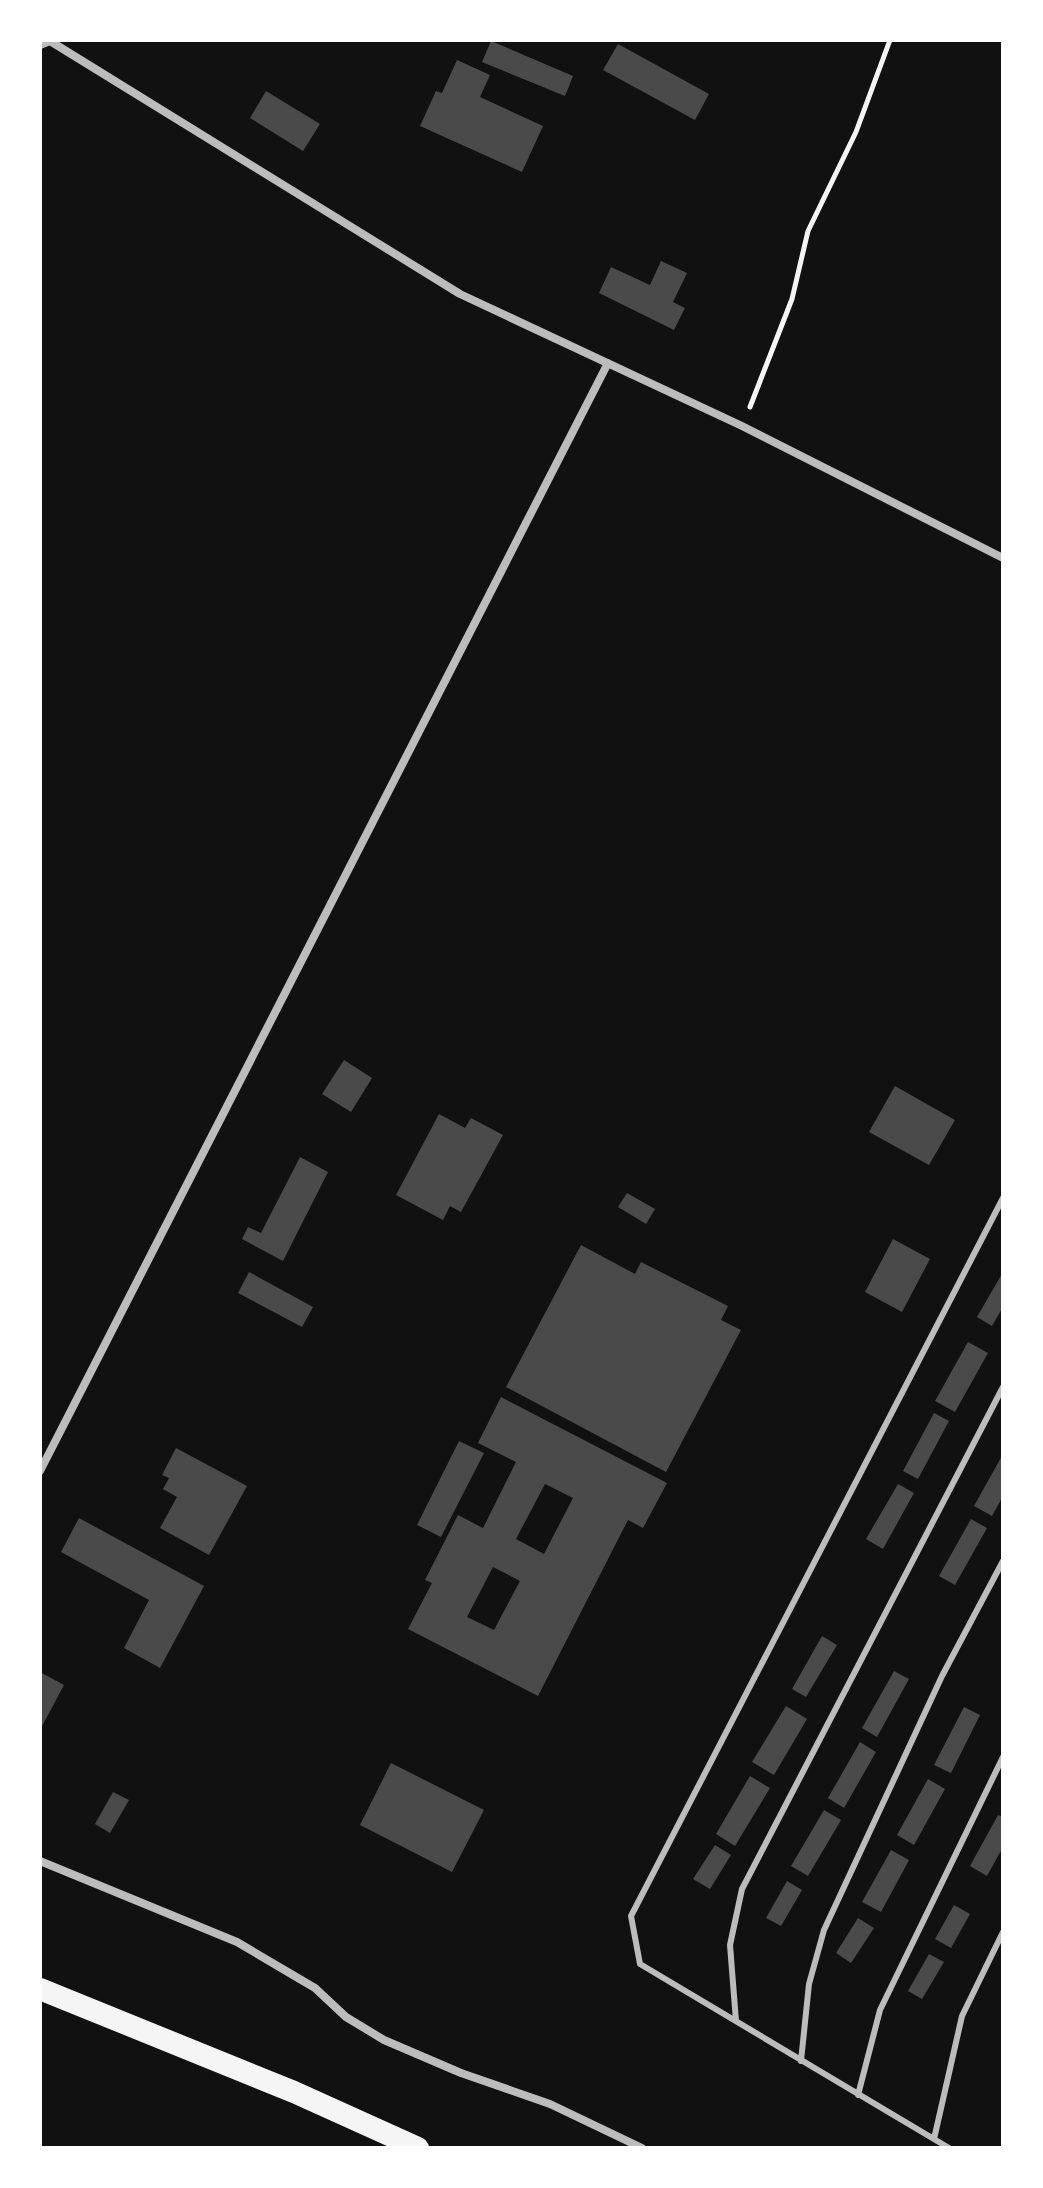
<svg xmlns="http://www.w3.org/2000/svg" width="1043" height="2188" font-family="'Alegreya Sans',sans-serif">
<style>
.building{fill:#4a4a4a;fill-rule:evenodd}
.lines{fill:none;stroke-linecap:round;stroke-linejoin:round}
.path{stroke:#f5f5f5;stroke-width:5}
.service{stroke:#bcbcbc;stroke-width:6}
.minor{stroke:#bcbcbc;stroke-width:8}
.trunk{stroke:#f5f5f5;stroke-width:22}
</style>
<rect width="100%" height="100%" fill="#111"/>
<path class="building" d="M491,41L573,76L565,96L482,62Z
M618,44L709,94L695,120L603,70Z
M457,60L490,75L480,97L543,126L522,172L420,126L436,91L442,93Z
M266,91L320,124L303,151L250,118Z
M661,261L687,273L673,302L685,308L674,330L599,293L611,267L650,285Z
M344,1060L372,1078L351,1112L322,1094Z
M895,1086L955,1120L929,1165L869,1132Z
M439,1114L465,1128L471,1118L503,1135L461,1212L450,1206L443,1220L396,1195Z
M300,1157L328,1172L283,1261L242,1239L248,1227L261,1233Z
M627,1193L655,1209L646,1224L618,1207Z
M893,1239L930,1259L902,1312L865,1292Z
M581,1245L635,1274L641,1262L728,1306L721,1320L741,1330L666,1472L506,1387Z
M249,1272L313,1307L302,1327L238,1293Z
M1003,1272V1307L992,1326L977,1317Z
M968,1342L988,1353L955,1412L935,1401Z
M501,1397L667,1483L643,1528L628,1520L538,1696L408,1629L432,1583L425,1580L458,1515L483,1528L516,1462L478,1443ZM545,1484L573,1498L544,1554L516,1539ZM493,1567L520,1581L494,1630L467,1617Z
M934,1413L949,1421L918,1479L903,1471Z
M459,1441L484,1453L441,1537L417,1525Z
M176,1448L247,1486L209,1555L160,1528L177,1497L163,1489L169,1478L162,1475Z
M1003,1454V1496L992,1516L974,1506Z
M898,1484L914,1493L883,1549L866,1539Z
M79,1518L204,1586L160,1668L124,1648L149,1600L61,1552Z
M971,1519L987,1528L955,1585L939,1576Z
M822,1636L837,1645L806,1697L792,1689Z
M894,1671L909,1679L877,1737L862,1728Z
M40,1672L64,1685L40,1730Z
M786,1706L807,1719L774,1775L752,1762Z
M964,1707L980,1715L951,1773L934,1765Z
M860,1742L876,1752L844,1808L828,1798Z
M391,1763L484,1810L452,1872L360,1825Z
M750,1776L770,1788L735,1846L716,1834Z
M928,1779L945,1789L914,1845L897,1835Z
M113,1792L129,1800L110,1833L95,1824Z
M824,1810L841,1820L808,1876L791,1866Z
M998,1815L1003,1817V1847L987,1876L970,1866Z
M715,1845L731,1855L710,1889L693,1879Z
M891,1850L909,1860L881,1912L862,1902Z
M787,1881L802,1890L781,1926L766,1918Z
M954,1905L970,1914L951,1948L935,1939Z
M858,1918L874,1928L851,1963L836,1953Z
M929,1954L944,1962L922,1999L908,1991Z"/>
<g class="lines">
<path class="path" d="M750,407L792,299L808,231L856,132L890,40"/>
<path class="service" d="M736,2021L730,1945L742,1889L1003,1387
M801,2061L809,1984L824,1930L942,1676L1003,1561
M858,2095L880,2010L1003,1757
M934,2139L962,2016L1003,1932
M949,2148L640,1964L631,1916L1003,1198"/>
<path class="minor" d="M40,45L50,41L460,294L742,426L1003,558
M40,1471L608,363
M40,1861L237,1942L315,1988L346,2017L384,2040L461,2073L550,2104L642,2148"/>
<path class="trunk" d="M40,1989L294,2092L418,2148"/>
</g>
<rect width="1043" height="2188" fill="none" stroke="#ffffff" stroke-width="84"/>
</svg>
